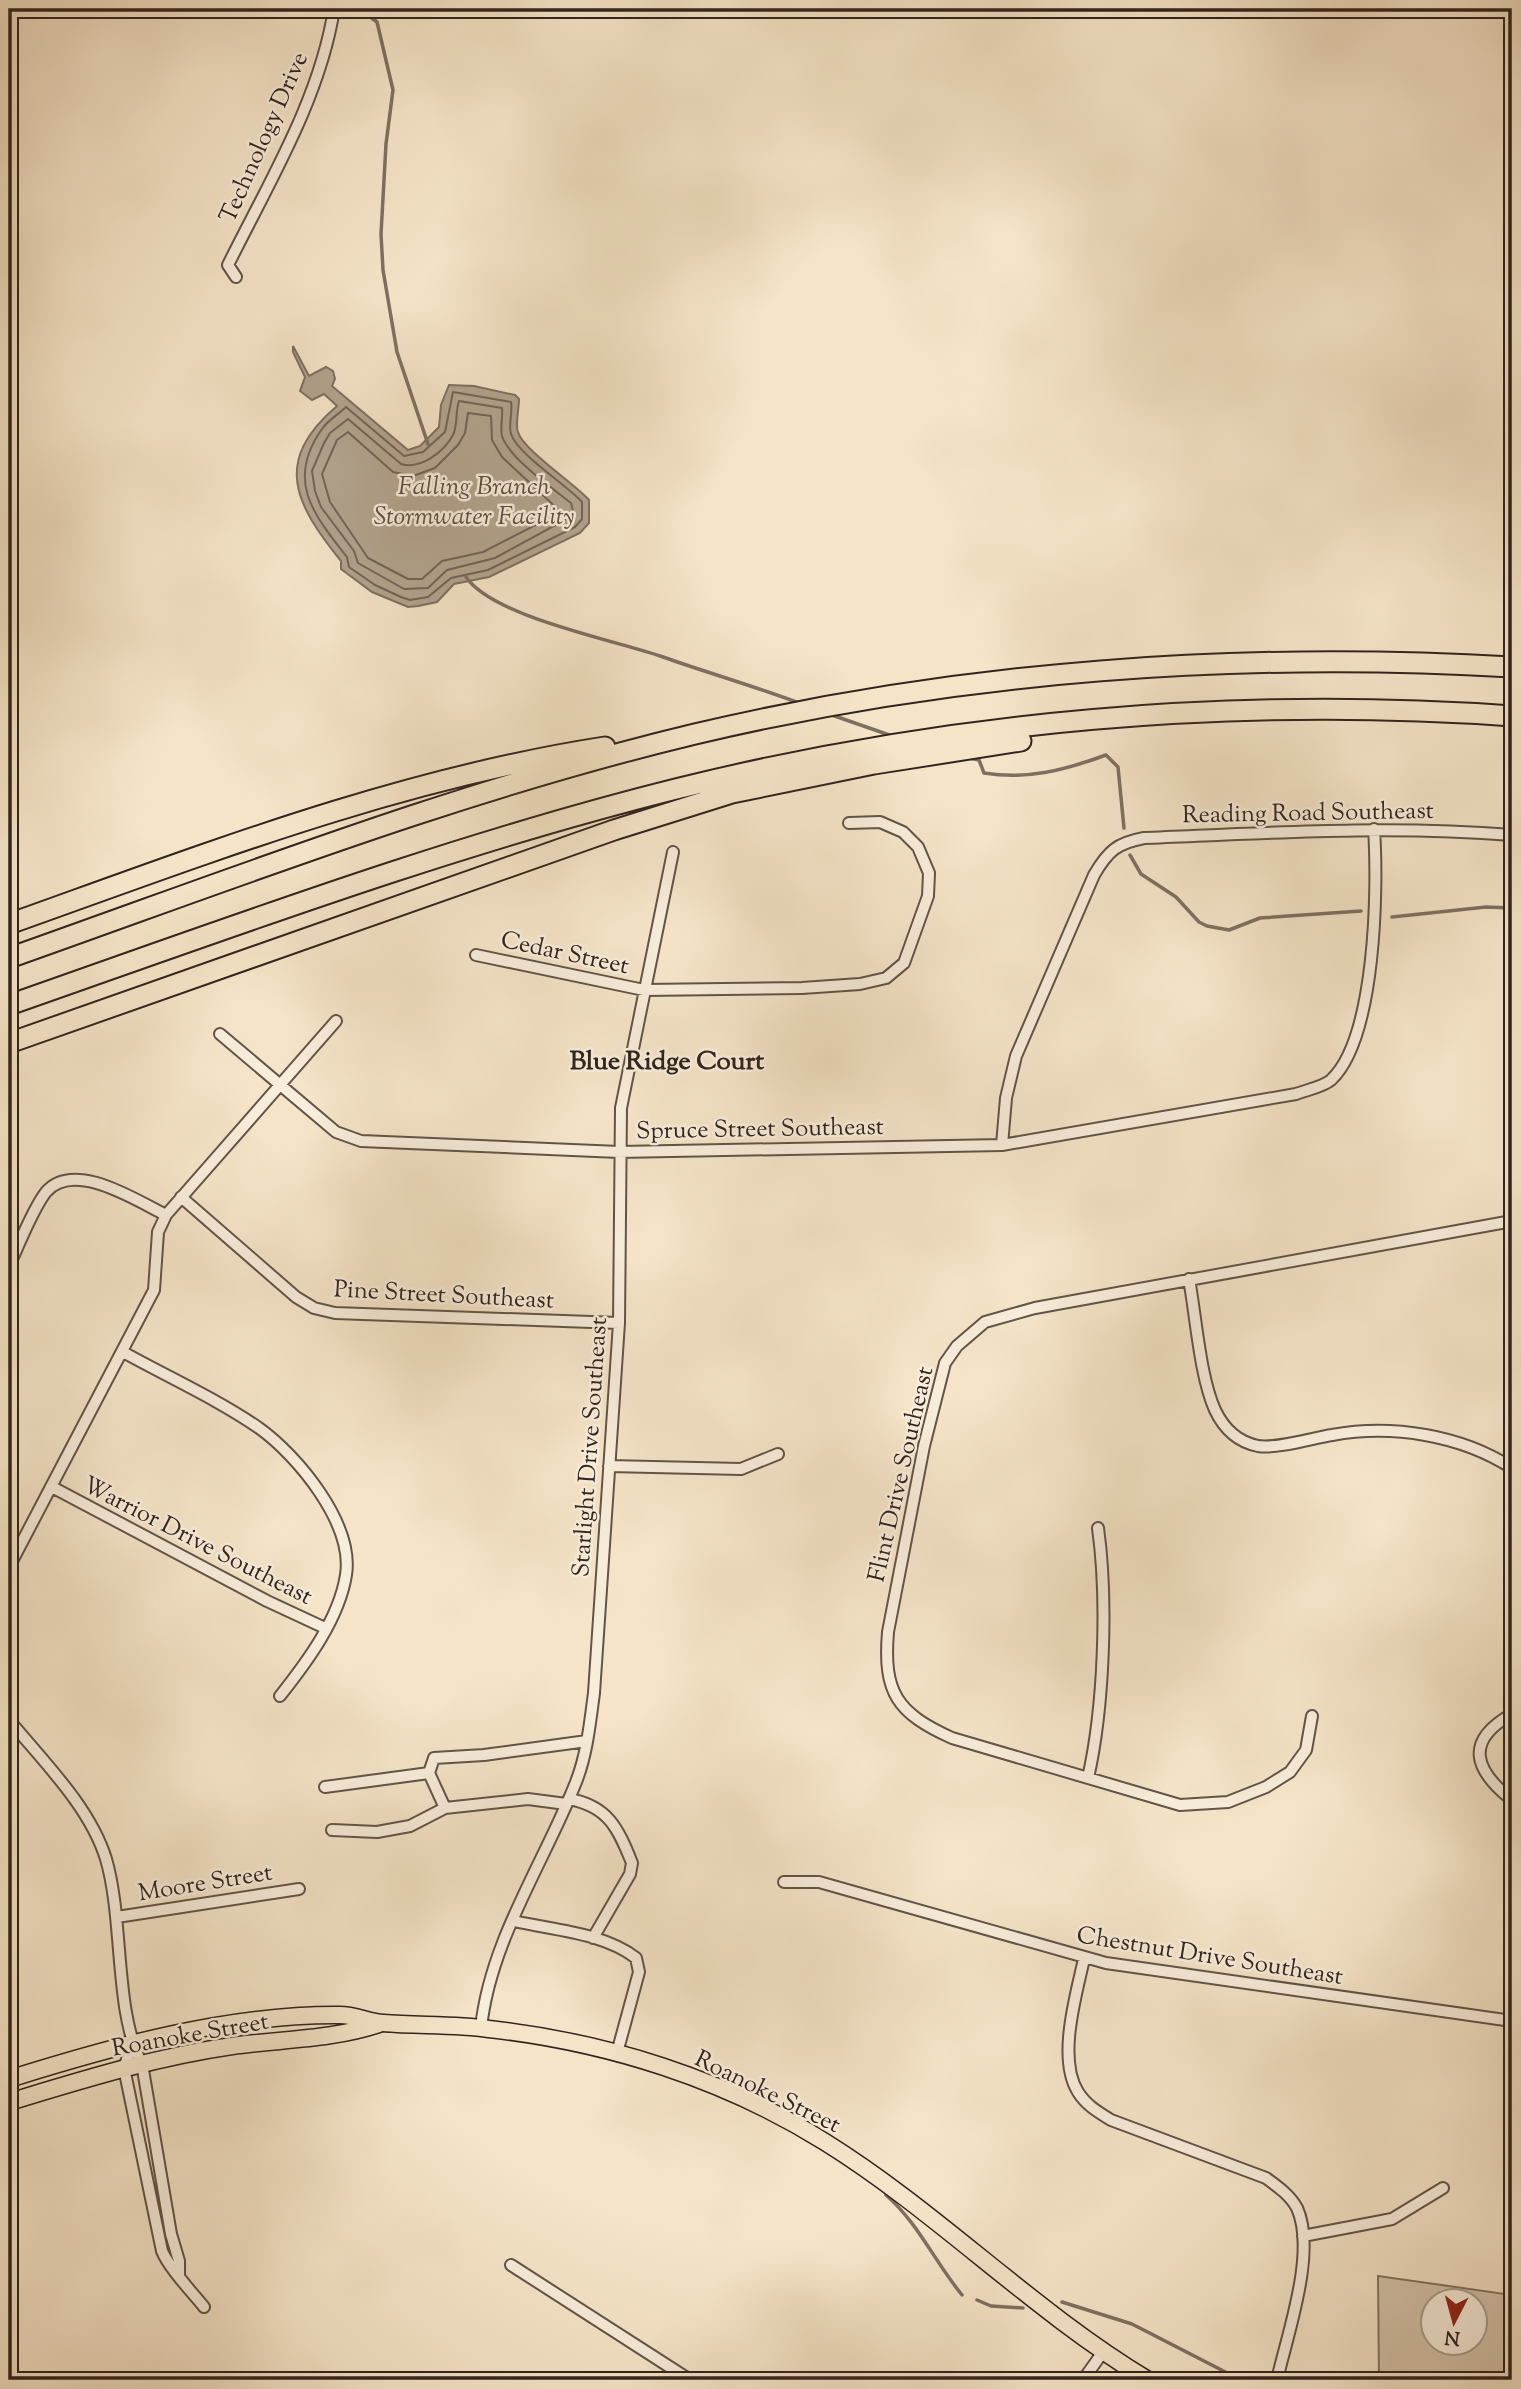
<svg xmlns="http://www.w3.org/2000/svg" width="1521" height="2389" font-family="'Sorts Mill Goudy',serif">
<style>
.green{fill:#d4c3ab;stroke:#827464;stroke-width:2;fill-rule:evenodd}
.water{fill:#b2a38e;stroke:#7e7061;stroke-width:2}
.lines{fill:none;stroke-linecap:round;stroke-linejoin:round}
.shore{stroke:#726456;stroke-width:2}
.stream{stroke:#7e7061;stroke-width:3.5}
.minor-casing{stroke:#625448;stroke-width:14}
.primary-casing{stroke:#31241d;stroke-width:19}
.motorway-casing{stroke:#31241d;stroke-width:23}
.minor{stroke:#f8eddb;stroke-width:10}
.primary{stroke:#f5e4c8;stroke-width:16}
.motorway{stroke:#f5e4c8;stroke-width:19}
.labels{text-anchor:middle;stroke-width:5;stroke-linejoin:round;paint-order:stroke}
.street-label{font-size:24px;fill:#31241d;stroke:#f8eddb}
.water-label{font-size:26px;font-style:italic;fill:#5e5045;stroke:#f8eddb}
.neighbourhood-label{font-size:26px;font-weight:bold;fill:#31241d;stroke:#f8eddb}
</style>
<rect width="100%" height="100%" fill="#f5e4c8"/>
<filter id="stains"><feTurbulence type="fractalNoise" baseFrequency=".00286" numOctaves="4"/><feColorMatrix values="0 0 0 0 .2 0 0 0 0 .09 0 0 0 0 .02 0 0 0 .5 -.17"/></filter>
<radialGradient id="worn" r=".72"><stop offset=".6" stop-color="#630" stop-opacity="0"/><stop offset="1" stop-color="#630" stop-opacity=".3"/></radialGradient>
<path class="green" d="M1378,2276L1512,2295V2380H1379ZM1434,2302H1476V2344H1434Z"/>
<path class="water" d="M293,346L309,376L326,367L333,371L335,379L332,386L408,450L420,446L439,427L441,405L449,385L474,386L515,395L519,399C519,409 515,424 518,432C523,450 575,484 589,500V523L580,533L489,577L454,584L437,602L418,606L408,607L372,592L341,569V561C295,504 272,461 337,406L324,394L312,400L300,391L305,377L293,352Z"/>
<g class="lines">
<path class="shore" d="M453,392L511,402C513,412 508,425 511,434C518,455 567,485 582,502V519L575,527L488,570L451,578L428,597L410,600L401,597L375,585L349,567L347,557C314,515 285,481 322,429C328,420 339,414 346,407L404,456L423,452L445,432Z
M459,401L502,408C503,417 500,427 502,436C509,458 553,489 571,503L574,515L495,558L447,570L428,588L404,589L358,563L354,551L321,507L315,491L312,471L324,443L330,433L348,419L401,464C420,470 444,452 453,435C458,425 455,412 459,401Z
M468,413L491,416L492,440L502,457L561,512L483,552L442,561L422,579H408L368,558L330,502L322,474L337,440L348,432L393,472L413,476L435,468L458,445L465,433Z"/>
<path class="stream" d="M360,9L377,22L393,90L386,144L381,234L383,270L397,352L428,444
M466,577C493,617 615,640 663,657C708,673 754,686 799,703
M829,714L895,737
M969,758L979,760L984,773C1028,780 1065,770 1106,755L1118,767L1124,828
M1130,855L1141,874L1176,897L1199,922L1207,926L1229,930L1260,918L1361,911
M1392,917L1486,907L1512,908
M886,2195C918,2223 935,2262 962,2295
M977,2300L991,2306L1023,2308
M1062,2302L1132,2324L1241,2380"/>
<defs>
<path id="minor" d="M236,277L228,265C268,184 320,99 334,9
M476,955L644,990L802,988L860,984L886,978L904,963L928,896L929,873L918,847L903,832L880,822L849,823
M220,1034L336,1132L361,1141L619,1152L1002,1145L1296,1094C1306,1090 1323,1087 1331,1080C1376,1038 1378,888 1374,829
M1002,1145L1006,1098L1016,1056L1094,875C1108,851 1117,843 1144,838C1267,833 1389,825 1512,835
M181,1197L296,1297L314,1308L335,1313L619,1323
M9,1266C19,1245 32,1210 46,1192C74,1159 137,1201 166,1215
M1189,1279C1196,1317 1200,1377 1215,1410C1224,1429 1238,1442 1258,1446C1277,1449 1313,1438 1332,1435C1392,1424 1461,1435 1512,1468
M123,1352C168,1377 217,1399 259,1428C298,1456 354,1524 346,1575C339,1619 307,1662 280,1696
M609,1466L741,1469L778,1454
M52,1487L267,1601L325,1628
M9,1567L154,1290L158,1232L166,1215L336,1021
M1512,1714C1464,1741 1474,1770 1512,1800
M1312,1716L1306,1750L1290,1772L1266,1787L1228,1802L1180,1805L952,1738C897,1713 883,1693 888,1632L924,1446L945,1363L957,1346L985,1322L1035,1308L1512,1221
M9,1720C43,1761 90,1807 106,1859C124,1920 114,2012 142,2064L171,2234L179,2261V2274
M429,1773L445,1808
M1088,1778C1104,1707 1108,1600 1098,1528
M325,1787L429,1773L434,1758L484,1755L587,1741
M569,1799C608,1806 618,1828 632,1863L630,1874L593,1938
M332,1830L377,1832L410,1826L445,1808L528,1799L566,1804
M784,1882H819L1106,1963L1512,2021
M117,1917L299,1889
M514,1921C553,1930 604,1933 636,1958L639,1972L617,2053
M1084,1959C1076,1995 1057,2059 1078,2092C1086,2105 1098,2112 1111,2120L1266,2178C1277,2186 1290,2195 1297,2208C1317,2252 1287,2335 1277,2380
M481,2028C490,1941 544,1863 576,1782C587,1754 590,1723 594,1693L619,1323L621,1108L673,852
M132,2045L124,2068L162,2251C169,2268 191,2291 204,2307
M1303,2236L1392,2219L1443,2188
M511,2265L690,2380
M1083,2380L1103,2352"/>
<path id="primary" d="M9,2079C114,2046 229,2014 340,2015C355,2015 369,2022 383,2023C418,2026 454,2024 489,2029C607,2042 724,2079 825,2142C939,2213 1033,2311 1148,2380
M9,2102C82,2080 155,2057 232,2046C281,2039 331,2040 379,2024"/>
<path id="motorway" d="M9,924C205,854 398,779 605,747
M9,958C235,878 461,790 695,734C961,671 1239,651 1512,667
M9,1005C229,928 454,844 680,788C950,721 1235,696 1512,716
M9,1043L614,830L732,793L874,764L1021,741"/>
</defs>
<use href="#minor" class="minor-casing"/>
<use href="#primary" class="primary-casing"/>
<use href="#motorway" class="motorway-casing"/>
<use href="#minor" class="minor"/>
<use href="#primary" class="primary"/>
<use href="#motorway" class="motorway"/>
</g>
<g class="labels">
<g class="street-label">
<text transform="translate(263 137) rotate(-66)" y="8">Technology Drive</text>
<text transform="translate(1308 812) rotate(-1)" y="8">Reading Road Southeast</text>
<text transform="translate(565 952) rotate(12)" y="8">Cedar Street</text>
<text transform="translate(760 1128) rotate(-1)" y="8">Spruce Street Southeast</text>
<text transform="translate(444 1294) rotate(3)" y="8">Pine Street Southeast</text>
<text transform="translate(589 1447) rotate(-86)" y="8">Starlight Drive Southeast</text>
<text transform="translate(900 1474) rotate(-77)" y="8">Flint Drive Southeast</text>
<text transform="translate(198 1540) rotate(27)" y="8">Warrior Drive Southeast</text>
<text transform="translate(205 1882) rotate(-9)" y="8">Moore Street</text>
<text transform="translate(1210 1955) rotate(9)" y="8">Chestnut Drive Southeast</text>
<text transform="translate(190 2034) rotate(-10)" y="8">Roanoke Street</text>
<text transform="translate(768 2091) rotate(26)" y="8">Roanoke Street</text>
</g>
<g class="water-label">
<text x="474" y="494">Falling Branch<tspan x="474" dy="30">Stormwater Facility</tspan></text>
</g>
<g class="neighbourhood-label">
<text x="667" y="1069">Blue Ridge Court</text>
</g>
</g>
<rect width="1521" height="2389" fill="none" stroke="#f5e4c8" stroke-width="35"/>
<rect x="10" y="10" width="1500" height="2368" fill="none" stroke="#31241d" stroke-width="3.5"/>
<rect x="18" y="18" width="1486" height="2354" fill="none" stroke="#31241d" stroke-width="2"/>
<g transform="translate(1454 2322) rotate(186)"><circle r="33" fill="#f8eddb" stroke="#a89d8f" stroke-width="2"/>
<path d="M0-5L12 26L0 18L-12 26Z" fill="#8f2418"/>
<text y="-10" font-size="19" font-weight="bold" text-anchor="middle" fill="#31241d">N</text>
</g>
<rect width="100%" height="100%" filter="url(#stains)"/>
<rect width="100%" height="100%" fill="url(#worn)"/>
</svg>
